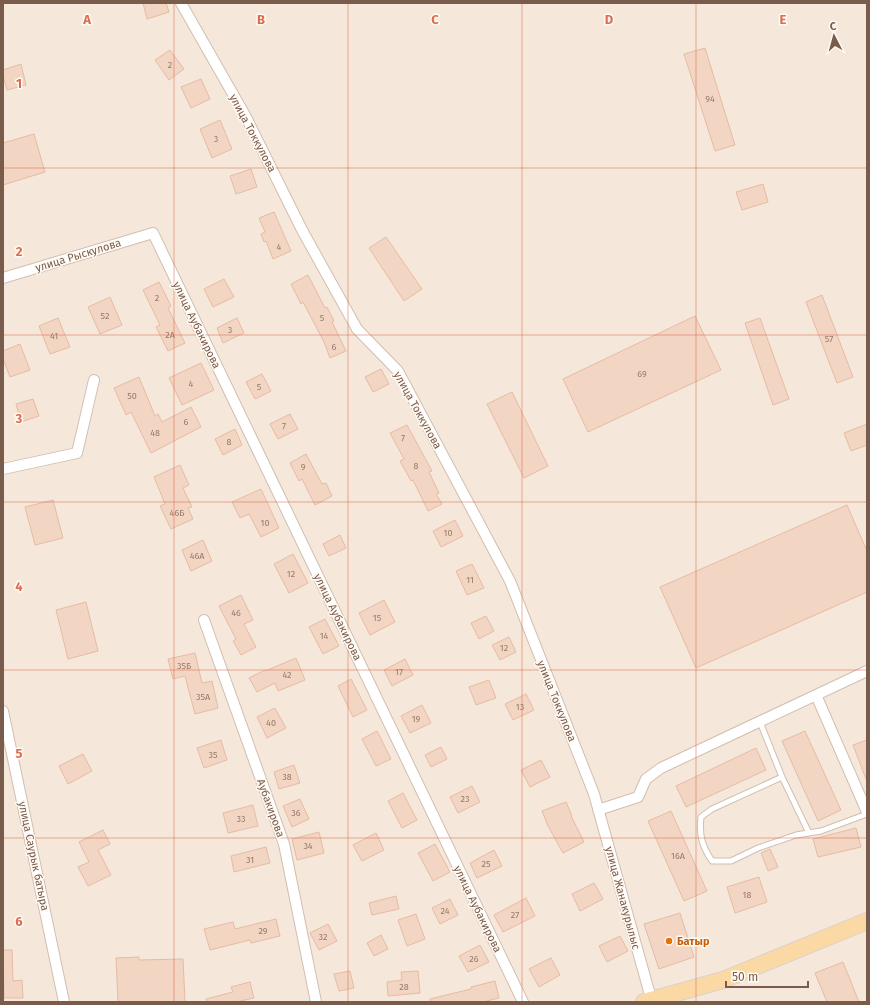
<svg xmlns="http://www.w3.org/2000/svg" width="870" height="1005" font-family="'Fira Sans',sans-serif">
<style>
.residential{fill:#f5e8da}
.building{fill:#f3d5c3;stroke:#e6bba3}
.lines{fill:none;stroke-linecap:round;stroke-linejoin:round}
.service-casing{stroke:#d1beb0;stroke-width:7}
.minor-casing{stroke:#d1beb0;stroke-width:12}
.primary-casing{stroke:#dad1cd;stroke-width:18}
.service{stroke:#fff;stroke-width:5}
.minor{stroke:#fff;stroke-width:10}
.primary{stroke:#fbd9a5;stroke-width:16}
.grid{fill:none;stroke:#dc6d51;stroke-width:1;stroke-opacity:0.55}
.food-dot{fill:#e8710a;stroke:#fffaf3;stroke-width:1.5}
.labels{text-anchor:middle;stroke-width:3;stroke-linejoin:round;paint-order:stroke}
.number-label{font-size:9px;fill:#987a6a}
.street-label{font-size:11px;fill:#7a5c4d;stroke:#fffaf3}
.food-label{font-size:11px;font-weight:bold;fill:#c56008;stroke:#fffaf3;text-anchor:start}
.grid-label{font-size:13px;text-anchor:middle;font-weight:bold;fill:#dc6d51;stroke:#fffaf3;stroke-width:3;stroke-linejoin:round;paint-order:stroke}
</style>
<rect width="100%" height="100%" fill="#fdf6ec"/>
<path class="residential" d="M3,3H867V1002H3Z"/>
<path class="building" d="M143,3H166L169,12L147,19Z
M705,48L735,145L715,151L684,54Z
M170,50L184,69L169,80L155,60Z
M21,64L26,85L7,90L3,76V70Z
M201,79L210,99L191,108L181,87Z
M220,120L232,149L212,158L200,129Z
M34,134L45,172L3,185V143Z
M251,169L257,187L236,194L230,176Z
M763,184L768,202L742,210L736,192Z
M274,212L291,251L273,259L266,241L264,242L261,234L265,232L259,218Z
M386,237L422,289L404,301L369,248Z
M308,275L325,308L327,307L334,321L332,322L346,351L330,358L324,342L303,302L301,304L291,284Z
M224,279L234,297L213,307L204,289Z
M159,282L171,306L168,308L185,343L168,351L156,327L160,325L143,290Z
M822,295L853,377L837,383L806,302Z
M110,297L122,325L100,334L88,307Z
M695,316L721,370L588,432L563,379Z
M58,318L70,347L50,354L39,326Z
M237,318L244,333L223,343L217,328Z
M760,318L789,399L773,405L745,323Z
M20,344L30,370L10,377L3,359V351Z
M201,363L214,390L182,405L169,378Z
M381,369L389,384L373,392L365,377Z
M262,374L271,391L255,399L246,382Z
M139,377L155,416L158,414L162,422L191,407L201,427L151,453L131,412L126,415L114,388Z
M512,392L548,466L524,478L487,404Z
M33,399L39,416L21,422L16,404Z
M290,414L298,429L278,439L270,424Z
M867,424V445L851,451L844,433Z
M407,425L432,471L429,472L439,493L436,494L442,504L428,511L413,480L411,481L400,461L404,459L390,433Z
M235,429L242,445L223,455L215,439Z
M306,454L322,484L326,483L332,496L315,505L302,479L299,481L290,463Z
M180,465L189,485L183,488L192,507L188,508L193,519L171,529L160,506L165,504L154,477Z
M261,489L279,528L261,537L249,514L240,518L232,502Z
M53,500L63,538L35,545L25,507Z
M847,505L867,551V592L696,668L660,587Z
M455,520L463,536L441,547L433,531Z
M340,535L346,548L329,556L323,544Z
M203,540L212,561L191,571L182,550Z
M293,554L308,583L289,593L274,564Z
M472,564L484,588L467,595L456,571Z
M241,595L253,620L244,624L256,647L241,655L233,641L236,639L219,606Z
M384,600L395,622L370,635L359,613Z
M86,602L98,651L68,659L56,610Z
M486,616L494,631L479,639L471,623Z
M325,619L339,646L323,654L309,627Z
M509,637L516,652L500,660L492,645Z
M195,653L202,683L212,681L218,708L195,714L185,676L173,679L168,659Z
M296,658L305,680L278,691L275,683L257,692L249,678L265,670V671Z
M405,659L413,675L392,686L384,670Z
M351,679L367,710L353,717L338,686Z
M489,680L496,698L476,705L469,687Z
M526,694L534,710L513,720L505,704Z
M422,705L431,723L410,733L401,716Z
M275,708L286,728L267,738L257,717Z
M377,731L391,759L376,766L362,739Z
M805,731L841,810L818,821L782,741Z
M221,740L227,760L204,768L197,748Z
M867,740V779H866L853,745Z
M441,747L447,759L431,767L425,755Z
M756,748L766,770L686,807L676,786Z
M83,754L92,771L68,784L59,766Z
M541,760L550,777L530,787L521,770Z
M294,765L300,783L279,789L274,772Z
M472,786L480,802L458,813L450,797Z
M403,793L417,820L402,828L388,801Z
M300,799L309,819L292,827L283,806Z
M566,802L572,816H571L584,842L563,853L548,826L542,811Z
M253,805L258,826L228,833L223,813Z
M671,811L707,891L684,901L648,821Z
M856,828L861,847L818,857L813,839Z
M103,830L110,844L98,850L111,875L88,886L78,867L89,862L79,842Z
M319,832L324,853L297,860L292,839Z
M376,833L384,850L362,861L353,845Z
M435,844L450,872L433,881L418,853Z
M266,847L270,863L234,872L231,856Z
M770,849L778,867L768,871L761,853Z
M494,850L502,866L477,878L470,863Z
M759,877L767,902L735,913L727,887Z
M594,883L603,899L580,911L572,894Z
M396,896L399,909L372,915L369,903Z
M526,898L535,916L503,932L494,915Z
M450,899L458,915L440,924L432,908Z
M680,913L694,957L659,969L644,924Z
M416,914L425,939L407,946L398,920Z
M276,919L280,936L251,943L250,940L210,950L204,929L233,922L235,929Z
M328,924L337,941L319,950L310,933Z
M381,935L388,949L374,956L367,943Z
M620,936L628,951L607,962L599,946Z
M480,945L489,962L468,972L459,956Z
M3,950H12L13,981L22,980L23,998H4Z
M139,957V960L183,959L185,1002H118L116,958Z
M551,958L560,975L539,987L529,969Z
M843,962L859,1002H827L815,973Z
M350,971L354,988L339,991L334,974Z
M418,971L420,993L388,996L387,982L402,980L401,972Z
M495,981L499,998L483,1002H430V999L471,989V987Z
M250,982L254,998L236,1002H207L206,999L233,992L231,987Z"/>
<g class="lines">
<defs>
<path id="service" d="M760,722L782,777L809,833
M782,777L712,809L701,817C699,836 702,846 712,861H731L758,848L796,835L821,831L867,814"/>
<path id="minor" d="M181,3L246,117L302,230L357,329L398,371L510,581L594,794L652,1002
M3,278L153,233L523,1002
M3,469L77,453L94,380
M204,620L284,844L316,1002
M816,695L867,812
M3,711L64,1002
M598,810L638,797L646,779L661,768L867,671"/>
<path id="primary" d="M644,1002L723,980L867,921"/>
</defs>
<use href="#service" class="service-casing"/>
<use href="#minor" class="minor-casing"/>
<use href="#primary" class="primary-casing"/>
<use href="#service" class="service"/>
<use href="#minor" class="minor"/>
<use href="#primary" class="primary"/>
</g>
<path class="grid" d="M174,3V1002M348,3V1002M522,3V1002M696,3V1002M3,168H867M3,335H867M3,502H867M3,670H867M3,838H867"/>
<circle class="food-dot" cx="669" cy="941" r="4"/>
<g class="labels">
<g class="number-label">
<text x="170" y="68">2</text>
<text x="710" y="102">94</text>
<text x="216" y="142">3</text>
<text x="279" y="250">4</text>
<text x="157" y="301">2</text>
<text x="105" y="319">52</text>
<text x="322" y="321">5</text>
<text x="230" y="333">3</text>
<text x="170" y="338">2А</text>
<text x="54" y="339">41</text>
<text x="829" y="342">57</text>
<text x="334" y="350">6</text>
<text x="642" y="377">69</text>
<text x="191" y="387">4</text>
<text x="259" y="390">5</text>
<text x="132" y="399">50</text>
<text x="186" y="425">6</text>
<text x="284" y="429">7</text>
<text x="155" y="436">48</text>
<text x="403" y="441">7</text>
<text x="229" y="445">8</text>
<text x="416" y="469">8</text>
<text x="303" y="470">9</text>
<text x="177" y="516">46Б</text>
<text x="265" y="526">10</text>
<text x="448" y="536">10</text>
<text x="197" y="559">46А</text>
<text x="291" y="577">12</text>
<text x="470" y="583">11</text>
<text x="236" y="616">46</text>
<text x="377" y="621">15</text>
<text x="324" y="639">14</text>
<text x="504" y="651">12</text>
<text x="184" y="669">35Б</text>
<text x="399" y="675">17</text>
<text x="287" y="678">42</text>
<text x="203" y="700">35А</text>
<text x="520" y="710">13</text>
<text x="416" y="722">19</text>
<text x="271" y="726">40</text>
<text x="213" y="758">35</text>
<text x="287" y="780">38</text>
<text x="465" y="802">23</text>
<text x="296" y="816">36</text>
<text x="241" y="822">33</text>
<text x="308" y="849">34</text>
<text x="678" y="859">16А</text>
<text x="250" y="863">31</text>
<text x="486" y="867">25</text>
<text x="747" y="898">18</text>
<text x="445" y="914">24</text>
<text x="515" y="918">27</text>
<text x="263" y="934">29</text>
<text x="323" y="940">32</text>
<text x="474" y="962">26</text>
<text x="404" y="990">28</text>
</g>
<g class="street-label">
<text transform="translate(253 133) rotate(62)" y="4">улица Токкулова</text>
<text transform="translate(78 255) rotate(-17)" y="4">улица Рыскулова</text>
<text transform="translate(197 325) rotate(64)" y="4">улица Аубакирова</text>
<text transform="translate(418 410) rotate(61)" y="4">улица Токкулова</text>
<text transform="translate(338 617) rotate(64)" y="4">улица Аубакирова</text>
<text transform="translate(557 701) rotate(68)" y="4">улица Токкулова</text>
<text transform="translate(271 808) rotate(70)" y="4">Аубакирова</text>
<text transform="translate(34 856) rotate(78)" y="4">улица Саурык батыра</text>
<text transform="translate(623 898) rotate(75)" y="4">улица Жанакурылыс</text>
<text transform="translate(478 909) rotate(64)" y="4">улица Аубакирова</text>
</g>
<g class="food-label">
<text x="677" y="945">Батыр</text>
</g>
</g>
<g class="grid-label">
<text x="87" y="24">A</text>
<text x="261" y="24">B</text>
<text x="435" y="24">C</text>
<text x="609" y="24">D</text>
<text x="783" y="24">E</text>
<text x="19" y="88">1</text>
<text x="19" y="256">2</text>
<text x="19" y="423">3</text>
<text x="19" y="591">4</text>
<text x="19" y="758">5</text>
<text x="19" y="926">6</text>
</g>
<rect width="870" height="1005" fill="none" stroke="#7a5c4d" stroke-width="8"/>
<g transform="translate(834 36) rotate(354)" stroke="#fffaf3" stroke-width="3" paint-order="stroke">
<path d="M0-3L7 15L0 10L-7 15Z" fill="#7a5c4d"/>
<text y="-6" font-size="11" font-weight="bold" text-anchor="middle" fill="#7a5c4d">С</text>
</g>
<path d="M726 981v6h82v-6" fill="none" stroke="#7a5c4d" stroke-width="2"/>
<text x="732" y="981" font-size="12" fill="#7a5c4d" stroke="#fffaf3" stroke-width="3" paint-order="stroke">50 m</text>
</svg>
